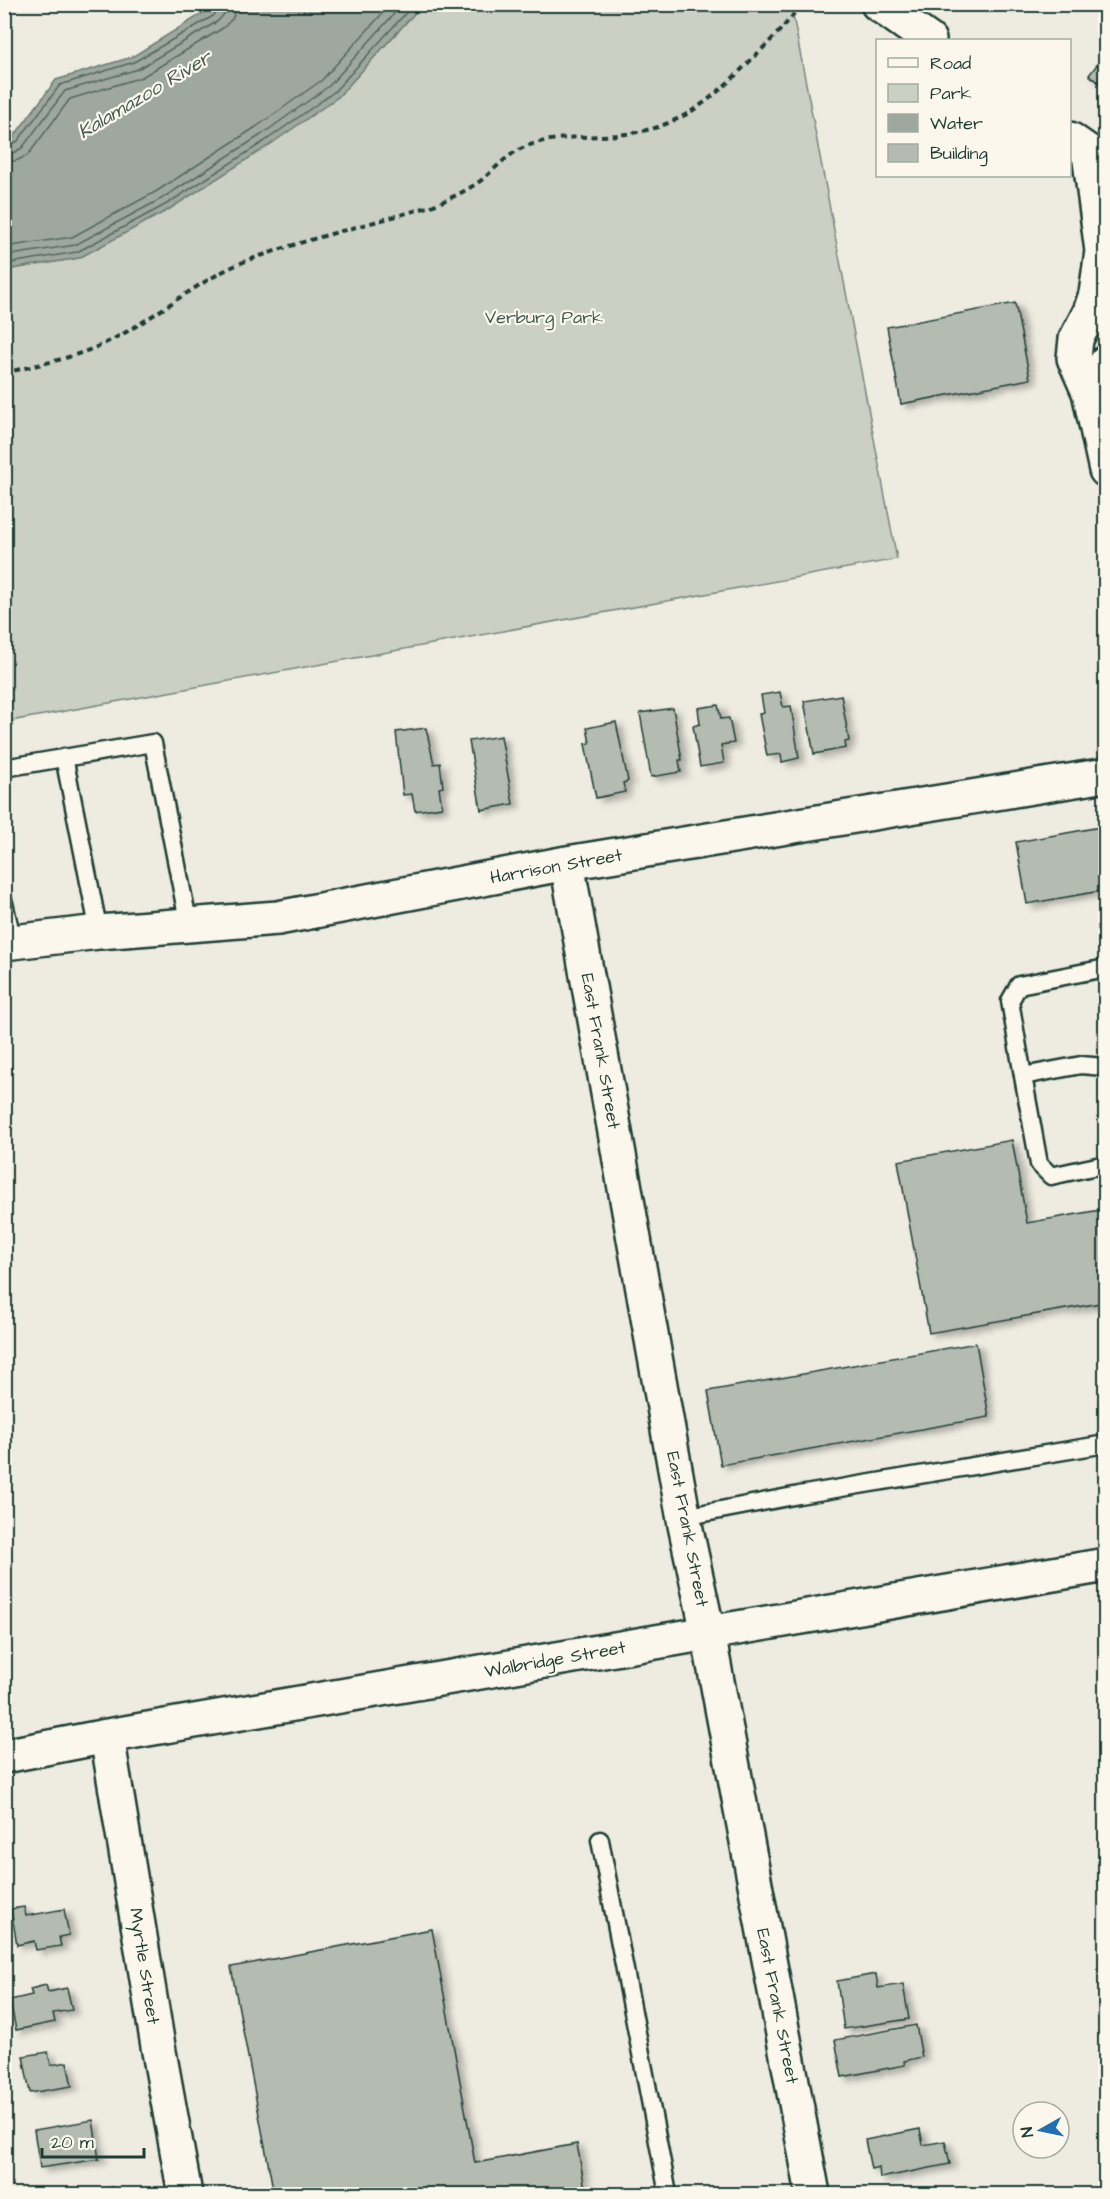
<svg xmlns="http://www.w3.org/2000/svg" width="1110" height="2199" font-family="'Architects Daughter',sans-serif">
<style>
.green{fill:#cbcfc4;stroke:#75867c;stroke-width:1.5}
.water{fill:#9fa89f;stroke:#6c7d74;stroke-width:1.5}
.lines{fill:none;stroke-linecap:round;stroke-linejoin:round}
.shore{stroke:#52685f;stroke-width:1.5}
.building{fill:#b4bbb0;stroke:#1f3d34;stroke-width:1.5;filter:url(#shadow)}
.service-casing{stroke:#1f3d34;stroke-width:21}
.minor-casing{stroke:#1f3d34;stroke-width:38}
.tertiary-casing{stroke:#1f3d34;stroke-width:38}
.path{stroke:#1f3d34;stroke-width:4;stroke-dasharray:6 4.5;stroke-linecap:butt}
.service{stroke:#fbf7ec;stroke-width:16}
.minor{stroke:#fbf7ec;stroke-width:33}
.tertiary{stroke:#fbf7ec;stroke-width:33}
.labels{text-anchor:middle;stroke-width:4.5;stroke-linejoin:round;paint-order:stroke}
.park-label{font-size:18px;fill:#415a51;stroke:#fbf7ec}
.street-label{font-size:18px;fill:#1f3d34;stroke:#fbf7ec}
.water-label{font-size:20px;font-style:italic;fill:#455d54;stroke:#fbf7ec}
</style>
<defs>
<filter id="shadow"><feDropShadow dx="6" dy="4" stdDeviation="3" flood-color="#0004"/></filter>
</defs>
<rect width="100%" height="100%" fill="#eeece1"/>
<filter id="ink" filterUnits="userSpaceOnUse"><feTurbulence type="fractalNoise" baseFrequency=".0167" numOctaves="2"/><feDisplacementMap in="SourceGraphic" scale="12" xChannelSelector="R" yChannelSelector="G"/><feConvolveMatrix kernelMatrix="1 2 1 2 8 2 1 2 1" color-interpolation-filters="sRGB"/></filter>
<g filter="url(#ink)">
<path class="green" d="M422,5H791L897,559L5,722V270L79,258L338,97Z"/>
<path class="water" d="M216,5H422L338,97L268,146L168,210L79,258L5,270V141L12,139L56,80L132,57Z"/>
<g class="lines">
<path class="shore" d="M4,146L17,142L60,85L134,62L213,16L219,10L220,4
M4,154L15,152L22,148L65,91L138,69L218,21L225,13L227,4
M4,163L18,160L28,155L70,99L142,77L223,28L233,18L236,4
M4,247L72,237L157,191L256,127L322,80L391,4
M4,256L75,245L161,199L261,135L329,86L403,4
M4,264L77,252L165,205L265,141L334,92L414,4"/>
</g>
<path class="building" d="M1106,53V88L1089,75Z
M1015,303L1030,379L901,404L887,327Z
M780,692L783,707L791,706L799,758L782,762L781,754L767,756L759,714L764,713L761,695Z
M841,695L849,741L845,742L846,748L814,754L804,701Z
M718,705L721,719L729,718L734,743L721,745L724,763L700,767L693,726L700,724L698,708Z
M673,708L682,760H679L681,772L651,777L640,713Z
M616,722L628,781L623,783L625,792L596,798L585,744L590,743L587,728Z
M426,728L434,764L440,763L443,787L439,788L442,807L415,811L412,794L403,795L396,732Z
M501,736L513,804L481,810L469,741Z
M1106,826V890L1027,904L1016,842Z
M1012,1140L1027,1223L1106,1209V1302L929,1333L898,1161Z
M976,1343L989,1417L721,1465L708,1391Z
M24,1907L26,1916L64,1909L69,1935L59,1937L61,1946L36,1950L34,1941L17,1945L11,1909Z
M432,1929L475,2163L577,2144L586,2194H274L231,1967Z
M876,1974L878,1988L903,1984L909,2019L844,2029L837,1981Z
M46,1985L48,1992L67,1988L72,2010L53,2013L55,2022L16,2030L10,2000L32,1995L30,1989Z
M916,2025L922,2057L904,2061L905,2065L842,2077L835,2040Z
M48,2052L51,2065L67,2062L72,2086L30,2093L23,2056Z
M93,2120L99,2159L40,2168L34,2130Z
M920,2129L923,2145L945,2141L950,2164L880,2178L879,2167L871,2169L865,2140Z
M113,2187L114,2194H75Z"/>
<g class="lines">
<defs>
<path id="service" d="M64,757L99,932
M4,768L153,743L189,926
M4,903L13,942
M1106,968L1019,985L1010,1001L1023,1076L1081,1065L1104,1067L1106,1069
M1023,1076L1039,1164L1051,1176L1106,1164
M684,1517L799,1495L1106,1444
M600,1840L668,2194"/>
<path id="minor" d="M1089,153L1102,251L1096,294L1090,312L1076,339L1074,358L1089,392L1106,470
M1089,392L1106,363
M567,863L685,1525L708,1633L813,2194
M4,943L99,932L278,918L567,863L1106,775
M107,1736L158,2046L185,2194
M4,1756L107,1736L1106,1565"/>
<path id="tertiary" d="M878,4L929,40
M1070,139L1106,164"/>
</defs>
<use href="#service" class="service-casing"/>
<use href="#minor" class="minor-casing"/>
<use href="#tertiary" class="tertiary-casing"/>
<path class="path" d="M4,373C37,365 70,359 101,345C147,324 185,290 230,268C246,260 264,255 281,249C330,233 381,221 431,206C449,199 467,191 483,179C497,167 509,153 527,146C555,135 595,138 626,134C684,126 713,98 752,59C769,42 788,24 801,4"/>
<use href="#service" class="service"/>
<use href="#minor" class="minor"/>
<use href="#tertiary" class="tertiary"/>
</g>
</g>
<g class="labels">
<g class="park-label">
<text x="544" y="323">Verburg Park</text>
</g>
<g class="street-label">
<text transform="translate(556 866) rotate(-10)" y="6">Harrison Street</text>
<text transform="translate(601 1051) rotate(80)" y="6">East Frank Street</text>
<text transform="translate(688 1529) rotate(79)" y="6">East Frank Street</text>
<text transform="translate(555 1659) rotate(-10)" y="6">Walbridge Street</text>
<text transform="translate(145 1966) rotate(81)" y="6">Myrtle Street</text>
<text transform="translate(778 2006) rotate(79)" y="6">East Frank Street</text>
</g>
<g class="water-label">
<text transform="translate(144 94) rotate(-31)" y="7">Kalamazoo River</text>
</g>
</g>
<rect width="1110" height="2199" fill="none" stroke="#fbf7ec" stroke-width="24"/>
<rect x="12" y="12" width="1086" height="2175" fill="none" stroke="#1f3d34" stroke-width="2" filter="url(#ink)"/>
<rect x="876" y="39" width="195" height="138" fill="#fbf7ec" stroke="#a3ada2" stroke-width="1.5"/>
<rect x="888" y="58" width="30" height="9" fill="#fbf7ec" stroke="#a3ada2" stroke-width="1.5"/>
<text x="930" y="69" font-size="18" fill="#1f3d34">Road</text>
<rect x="888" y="84" width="30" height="18" fill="#cbcfc4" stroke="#a3ada2" stroke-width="1.5"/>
<text x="930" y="99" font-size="18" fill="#1f3d34">Park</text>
<rect x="888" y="114" width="30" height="18" fill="#9fa89f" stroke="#a3ada2" stroke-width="1.5"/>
<text x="930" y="129" font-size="18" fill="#1f3d34">Water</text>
<rect x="888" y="144" width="30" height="18" fill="#b4bbb0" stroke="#a3ada2" stroke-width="1.5"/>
<text x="930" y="159" font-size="18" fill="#1f3d34">Building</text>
<g transform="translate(1041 2130) rotate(261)"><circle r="28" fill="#fbf7ec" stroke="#a3ada2" stroke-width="1.5"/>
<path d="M0-4.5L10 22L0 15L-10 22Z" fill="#1f6fb2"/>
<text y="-9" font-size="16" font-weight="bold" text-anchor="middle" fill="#1f3d34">N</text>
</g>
<path d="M42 2148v9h102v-9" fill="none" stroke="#1f3d34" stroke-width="3"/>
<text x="51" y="2148" font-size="18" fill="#1f3d34" stroke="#fbf7ec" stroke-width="4.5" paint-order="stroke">20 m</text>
</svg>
